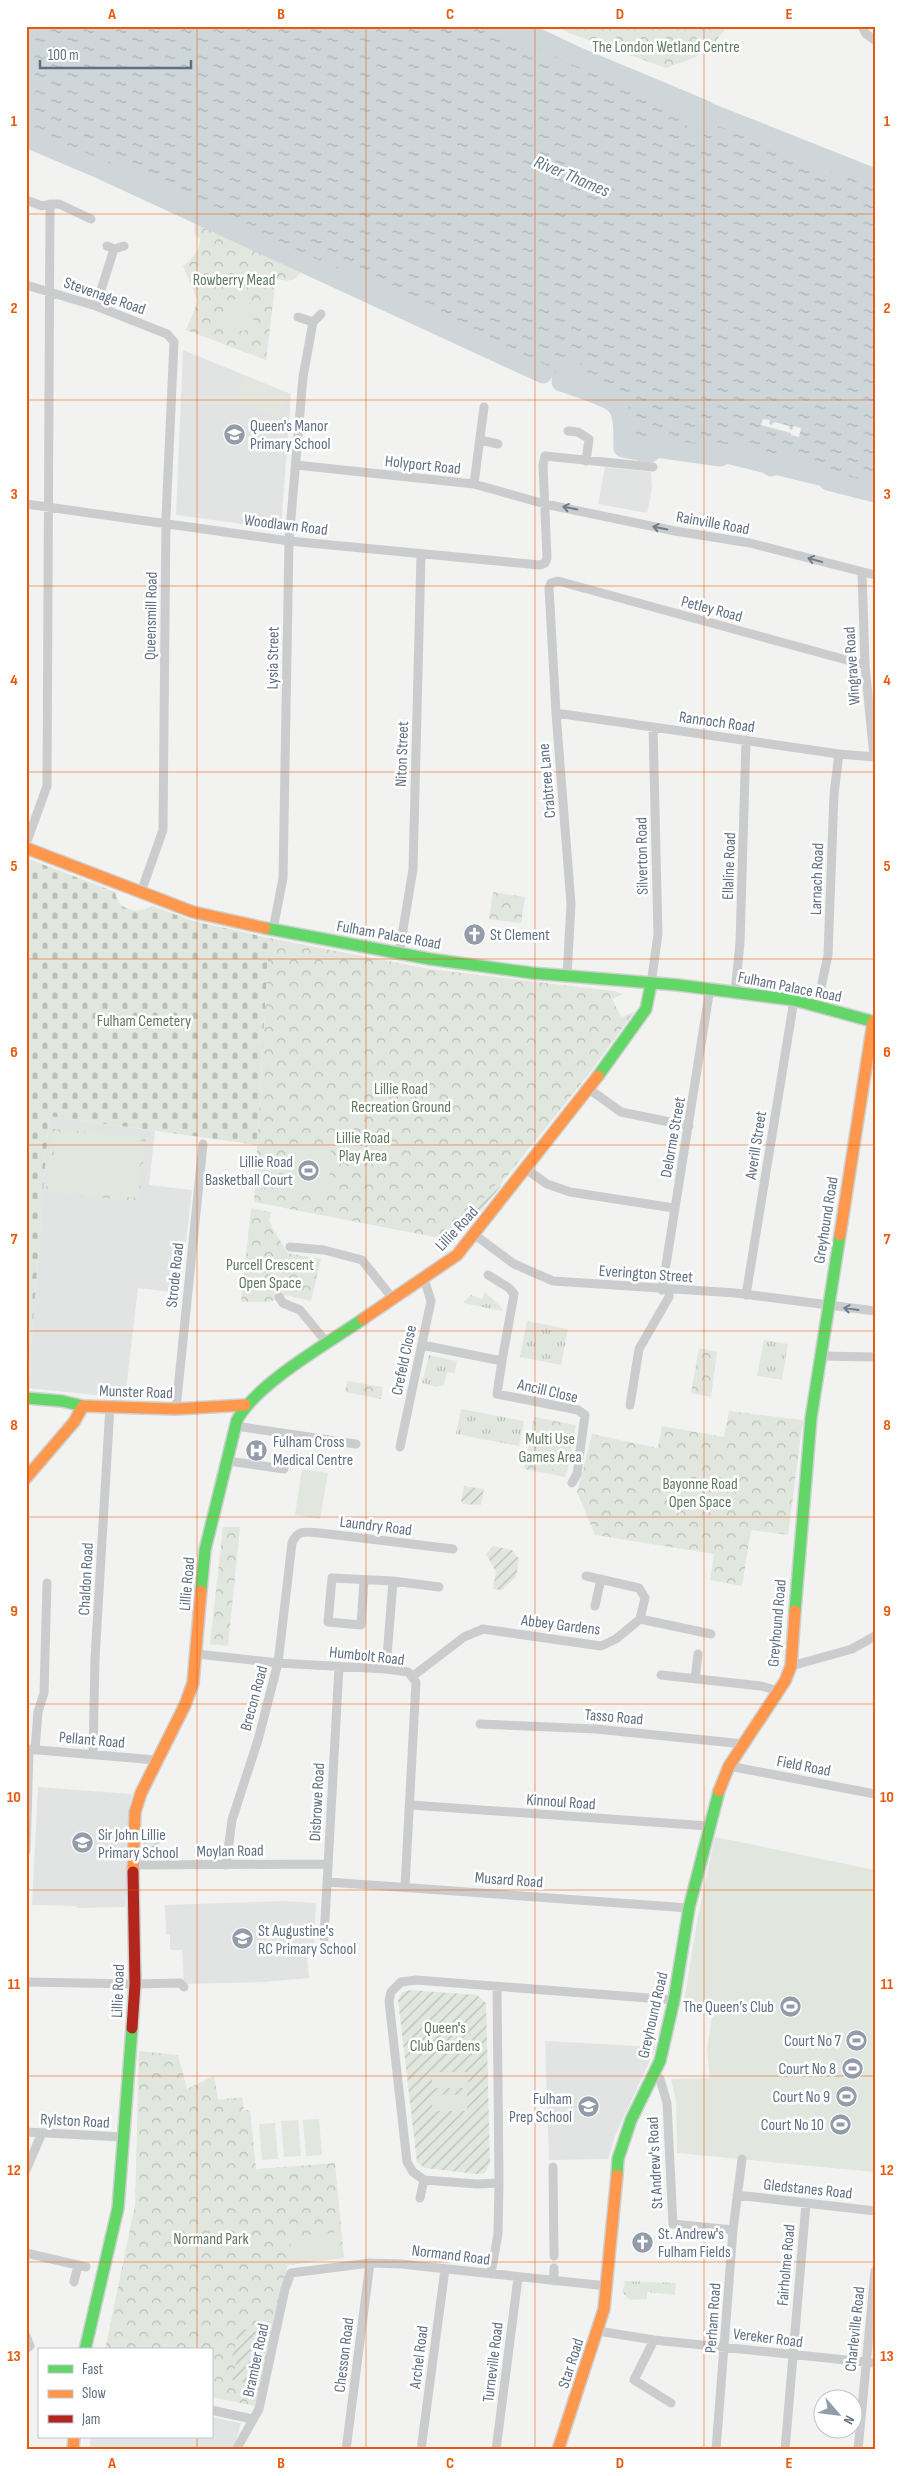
<svg xmlns="http://www.w3.org/2000/svg" width="901" height="2476" font-family="'Sofia Sans Condensed',sans-serif">
<style>
.built{fill:#e2e4e3}
.grass{fill:url(#grass-tufts)}
.cemetery{fill:url(#cemetery-stones)}
.park{fill:url(#park-crowns)}
.garden{fill:url(#garden-furrows)}
.pitch{fill:#e1e6de}
.water{fill:url(#water-ripples)}
.pier{fill:#f2f3f0}
.lines{fill:none;stroke-linecap:round;stroke-linejoin:round}
.river{stroke:#cfd6da;stroke-width:19}
.fast-casing{stroke:#ced0d1;stroke-width:14}
.slow-casing{stroke:#ced0d1;stroke-width:14}
.jam-casing{stroke:#ced0d1;stroke-width:14}
.street{stroke:#cbcccd;stroke-width:9}
.fast{stroke:#63d668;stroke-width:11}
.slow{stroke:#ff974d;stroke-width:11}
.jam{stroke:#b3261e;stroke-width:11}
.oneway{stroke:#707d8e}
.grid{fill:none;stroke:#e8590c;stroke-width:1;stroke-opacity:0.55}
.labels{text-anchor:middle;stroke-width:5;stroke-linejoin:round;paint-order:stroke}
.park-label{font-size:16px;fill:#617960;stroke:#fff}
.street-label{font-size:16px;fill:#606f83;stroke:#fff}
.poi-label{font-size:16px;fill:#606f83;stroke:#fff;text-anchor:end}
.water-label{font-size:18px;font-style:italic;fill:#607888;stroke:#fff}
.neatline{fill:none;stroke:#e8590c;stroke-width:2}
.grid-label{font-size:16px;text-anchor:middle;font-weight:bold;fill:#e8590c}
</style>
<defs>
<pattern id="grass-tufts" width="24" height="20" patternUnits="userSpaceOnUse" patternTransform="scale(1.25)"><rect width="24" height="20" fill="#e1e6de"/><path d="M3 7l-1-3M5 7V3M7 7l1-3M15 17l-1-3M17 17v-4M19 17l1-3" fill="none" stroke="#babfb9"/></pattern>
<pattern id="cemetery-stones" width="16" height="16" patternUnits="userSpaceOnUse" patternTransform="scale(1.25)"><rect width="16" height="16" fill="#e1e6de"/><path d="M2 7V4a2 2 0 0 1 4 0v3zM10 15v-3a2 2 0 0 1 4 0v3z" fill="#babfb9"/></pattern>
<pattern id="park-crowns" width="20" height="18" patternUnits="userSpaceOnUse" patternTransform="scale(1.25)"><rect width="20" height="18" fill="#e1e6de"/><path d="M2 6a3 3 0 1 1 6 0M12 15a3 3 0 1 1 6 0" fill="none" stroke="#babfb9"/></pattern>
<pattern id="garden-furrows" width="10" height="10" patternUnits="userSpaceOnUse" patternTransform="scale(1.25)"><rect width="10" height="10" fill="#e1e6de"/><path d="M-1 1l2-2M0 10L10 0M9 11l2-2" fill="none" stroke="#babfb9"/></pattern>
<pattern id="water-ripples" width="26" height="14" patternUnits="userSpaceOnUse" patternTransform="scale(1.25)"><rect width="26" height="14" fill="#cfd6da"/><path d="M2 4q2-2 4 0t4 0M15 11q2-2 4 0t4 0" fill="none" stroke="#abb2b6"/></pattern>
</defs>
<rect width="100%" height="100%" fill="#f2f3f0"/>
<path class="built" d="M183,350L291,394L281,529L176,515Z
M605,467L651,472L652,489L647,513L598,504Z
M49,1116L155,1131L149,1185L192,1190L180,1293L138,1288L125,1398L28,1388Z
M38,1787L132,1794L130,1805L125,1907L78,1908L75,1906L32,1905Z
M283,1901L316,1903L314,1944L306,1945L309,1978L265,1982L184,1984L182,1950H170V1935L166,1934L165,1905Z
M545,2041L656,2047L615,2136L608,2159L549,2160Z
M211,2417L241,2423L233,2450H89L91,2437H211Z"/>
<path class="grass" d="M485,1292L503,1309L502,1311L463,1303L471,1295L482,1299Z
M527,1321L568,1329L561,1365L520,1357Z
M764,1340L788,1344L782,1380L757,1376Z
M429,1355L457,1361L455,1373L447,1372L444,1385L436,1387L422,1383Z
M461,1409L524,1421L519,1446L456,1434Z
M623,2281L676,2283L675,2295L647,2292V2299L630,2300L622,2292L625,2284Z"/>
<path class="cemetery" d="M26,858L115,892C118,911 138,915 152,906L193,921L269,938L257,1145L49,1116L28,1388Z"/>
<path class="park" d="M556,26H728L714,43L696,57L666,68L569,33Z
M204,217L304,265C296,282 293,282 276,279L266,360L186,330L198,301L183,266C193,259 199,251 200,239C192,234 193,229 196,221L202,224Z
M493,892L525,897L521,923L489,919Z
M269,938L429,969L614,991L623,994L612,999L621,1017L634,1012L588,1075L455,1241L254,1202Z
M53,1129L146,1138L139,1201L46,1192Z
M251,1208L271,1212L269,1221L287,1253L321,1259L311,1301L286,1295L269,1302H241Z
M699,1348L717,1352L711,1397L691,1393Z
M347,1381L383,1387L381,1399L345,1392Z
M729,1411L803,1420L788,1535L751,1530L742,1586L710,1580L714,1554L595,1535L577,1492L592,1434L658,1448L662,1426L724,1437Z
M534,1417L576,1425L565,1477L524,1469Z
M223,1527H240L228,1646L210,1644Z
M139,2051L178,2055L187,2089L214,2076L218,2100L242,2097L244,2110H250L256,2169L335,2163L344,2258L288,2265L255,2406L211,2397V2350H105L135,2205Z"/>
<path class="garden" d="M623,448L650,453L646,462L621,457Z
M497,1183L501,1186L473,1220L471,1218L469,1221L466,1218Z
M464,1486L484,1489L481,1505L463,1504L461,1501Z
M493,1546L512,1550L519,1559L516,1577L502,1590L493,1589L496,1572L486,1554Z
M144,1834L160,1835V1856L143,1857Z
M410,1990L477,1995L486,2003L490,2163L485,2173L477,2174L425,2168L417,2162L398,2000L402,1992Z
M239,2328L262,2333L250,2384L232,2380L237,2359L232,2358Z"/>
<path class="pitch" d="M250,297L255,329L227,333L222,301Z
M245,377L288,395L280,417L236,402Z
M56,1132L143,1141L137,1198L50,1190Z
M288,1146L331,1148L329,1194L287,1193Z
M553,1427L575,1431L567,1472L545,1468Z
M302,1469L328,1473L320,1519L295,1515Z
M715,1837L875,1870V2172L677,2153L676,2101L671,2079L710,2078L707,2050L712,2016H710V2008L684,2001L698,1916Z
M432,2072H468V2088H432Z
M432,2094L467,2095V2111H432Z
M319,2119L322,2155L306,2156L303,2120Z
M298,2120L301,2156L284,2157L281,2121Z
M275,2123L278,2159L262,2160L259,2124Z
M339,2232L342,2257L292,2262L290,2237Z"/>
<path class="water" d="M26,26H513C631,81 752,132 875,178V493L828,481V478L775,465L771,467L767,464L723,453L720,457L656,448L650,453L623,448L621,414L617,406L610,401L561,382L452,334L98,168L26,138Z"/>
<path class="pier" d="M763,419L770,420L769,424L772,425L774,422L790,426L789,429L792,430L794,426L801,428L799,437L791,435V433L761,425Z"/>
<g class="lines">
<path class="river" d="M513,26L579,57L706,110L696,130
M706,111L875,178
M26,138L97,168L543,374
M571,363L561,382C574,387 612,397 618,408C625,419 622,435 623,448L650,453L656,448L720,457L723,453L767,464L771,467L775,465L828,478V481L875,493"/>
<defs>
<path id="fast" d="M265,928L430,959L532,973L678,985L794,1000L875,1022
M598,1076L646,1009L651,984
M26,1398L62,1401L83,1406
M201,1591L205,1550L237,1420C257,1383 327,1344 363,1319
M795,1611L811,1418L840,1235
M617,2175L618,2159L631,2120L660,2061L674,2000L689,1908L719,1791
M85,2350L118,2208L132,2028"/>
<path id="slow" d="M26,848L193,912L265,928
M840,1235L873,1022
M363,1319L457,1255L598,1076
M26,1478L74,1422L83,1406L176,1409L245,1405
M719,1791L729,1766L785,1681L791,1666L795,1611
M133,1872L135,1812L141,1793L185,1705L193,1683L201,1591
M73,2450L74,2437
M558,2450L604,2309L617,2175"/>
<path id="jam" d="M132,2028L135,1984L133,1872"/>
</defs>
<use href="#fast" class="fast-casing"/>
<use href="#slow" class="slow-casing"/>
<use href="#jam" class="jam-casing"/>
<path class="street" d="M862,26L866,34L875,40
M26,200L42,206L50,204
M114,249L124,246
M26,285L96,306L167,334L174,342L166,517L163,830L141,892
M96,306L114,249L107,246
M298,317L313,322
M568,431L578,432L589,439L586,461
M480,440L498,444
M296,465L474,484L545,504L675,531L750,543L875,575
M474,484L484,407
M26,504L289,541L540,565L545,563L547,558L543,465L545,456L653,467
M862,573L865,665L874,757
M556,713L839,754L875,757
M26,844L47,786L50,204H59L91,219
M273,930L283,878L289,541L303,377L313,322L321,314
M399,954L413,869L421,555
M567,976L571,904L556,713L549,588L551,583L558,581L865,665
M651,984L658,934L653,727
M735,992L740,943L746,740
M817,1006L828,955L834,794L839,754
M589,1089L621,1112L689,1126
M526,1169L547,1184L570,1192L674,1208
M475,1235L514,1264L553,1281L736,1293L875,1311
M290,1247L324,1250L362,1260L393,1299
M488,1275L509,1288L514,1294L502,1361
M662,1290L710,988
M746,1295L794,1000
M279,1297L283,1303L300,1310L327,1343
M422,1345L502,1361L497,1394L578,1410L585,1415L577,1474L572,1483
M821,1356L875,1357
M630,1405L639,1349L669,1297V1290
M176,1409L203,1144
M236,1426L356,1444
M400,1447L431,1301L424,1279
M228,1461L284,1469
M586,1576L639,1588L645,1598L640,1619
M364,1580L361,1625L328,1622L332,1578L393,1581
M595,1606L601,1579
M197,1654L278,1663L386,1669L408,1672L416,1682L405,1886
M791,1666L852,1649L875,1636
M386,1669L393,1581L439,1587
M661,1675L761,1686L779,1691
M413,1676L464,1637L483,1629L601,1646L616,1639L640,1619L711,1634
M695,1679L698,1654
M480,1724L596,1729L744,1744
M26,1749L156,1760
M35,1750L38,1712L44,1693L47,1583
M93,1754L95,1659L110,1406
M729,1766L875,1794
M411,1805L708,1826
M26,1851L29,1749
M133,1865L328,1864
M226,1865L232,1820L258,1740L278,1663L292,1543C298,1529 306,1532 320,1533L453,1549
M328,1882L689,1908
M324,1938L339,1667
M26,1982L135,1984L180,1983L184,1987
M497,1988L499,2183
M654,2074L660,2079L667,2103L673,2224L733,2230
M26,2132L123,2137
M553,2167L554,2256
M26,2170L42,2133
M737,2195L875,2211
M420,2198L424,2180
M26,2253L86,2267
M491,2274L498,2234L499,2183L477,2184L424,2180L413,2172L407,2162L389,2001L391,1992L401,1982L416,1980L674,2000
M554,2281V2268
M74,2282L78,2265
M598,2331L654,2340L875,2363
M26,2336L30,2346L26,2349
M654,2340L634,2380L671,2403
M211,2410L252,2419
M236,2450L259,2409L285,2289L291,2273L370,2263L401,2264L607,2286
M346,2450L370,2263
M421,2450L445,2269
M496,2450L518,2278
M716,2450L733,2230L742,2159
M785,2450L806,2203
M858,2450L875,2271"/>
<use href="#fast" class="fast"/>
<use href="#slow" class="slow"/>
<use href="#jam" class="jam"/>
</g>
<defs><path id="oneway-shaft" d="M-6 0H5M1.5-3L5.5 0L1.5 3" fill="none" stroke-width="1.6" stroke-linecap="round" stroke-linejoin="round" transform="scale(1.25)"/></defs>
<g class="oneway">
<use href="#oneway-shaft" transform="translate(570 508) rotate(-168)"/>
<use href="#oneway-shaft" transform="translate(660 528) rotate(-168)"/>
<use href="#oneway-shaft" transform="translate(815 560) rotate(-165)"/>
<use href="#oneway-shaft" transform="translate(851 1309) rotate(-172)"/>
</g>
<path class="grid" d="M197,26V2350M366,26V2450M535,26V2450M704,26V2450M26,214H875M26,400H875M26,586H875M26,772H875M26,959H875M26,1145H875M26,1331H875M26,1517H875M26,1704H875M26,1890H875M26,2076H875M26,2262H875M197,2437V2450"/>
<defs>
<symbol id="school-disc" viewBox="-11 -11 22 22"><circle r="9.5" fill="#939da9" stroke="#fff"/><path d="M0-5L7-2L0 1L-7-2ZM-4 1L0 2.5L4 1V4Q0 6-4 4Z" fill="#fff"/></symbol>
<symbol id="church-disc" viewBox="-11 -11 22 22"><circle r="9.5" fill="#939da9" stroke="#fff"/><path d="M-1.2-6h2.4v3.5h3.3v2.4h-3.3V6h-2.4V-.1h-3.3v-2.4h3.3Z" fill="#fff"/></symbol>
<symbol id="stadium-disc" viewBox="-11 -11 22 22"><circle r="9.5" fill="#939da9" stroke="#fff"/><path d="M0-5a6.5 5 0 1 0 0 10a6.5 5 0 1 0 0-10ZM-3.5-1.8h7v3.6h-7Z" fill="#fff"/></symbol>
<symbol id="hospital-disc" viewBox="-11 -11 22 22"><circle r="9.5" fill="#939da9" stroke="#fff"/><path d="M-5-5h3v3.5h4V-5h3V5h-3V1.5h-4V5h-3Z" fill="#fff"/></symbol>
</defs>
<g fill-rule="evenodd">
<use href="#school-disc" x="222" y="422" width="25" height="25"/>
<use href="#church-disc" x="462" y="922" width="25" height="25"/>
<use href="#stadium-disc" x="296" y="1158" width="25" height="25"/>
<use href="#hospital-disc" x="244" y="1438" width="25" height="25"/>
<use href="#school-disc" x="70" y="1830" width="25" height="25"/>
<use href="#school-disc" x="230" y="1926" width="25" height="25"/>
<use href="#stadium-disc" x="778" y="1994" width="25" height="25"/>
<use href="#stadium-disc" x="844" y="2028" width="25" height="25"/>
<use href="#stadium-disc" x="840" y="2056" width="25" height="25"/>
<use href="#stadium-disc" x="834" y="2084" width="25" height="25"/>
<use href="#school-disc" x="576" y="2094" width="25" height="25"/>
<use href="#stadium-disc" x="828" y="2112" width="25" height="25"/>
<use href="#church-disc" x="630" y="2230" width="25" height="25"/>
</g>
<g class="labels">
<g class="park-label">
<text x="666" y="52">The London Wetland Centre</text>
<text x="234" y="285">Rowberry Mead</text>
<text x="144" y="1026">Fulham Cemetery</text>
<text x="401" y="1094">Lillie Road<tspan x="401" dy="18">Recreation Ground</tspan></text>
<text x="363" y="1143">Lillie Road<tspan x="363" dy="18">Play Area</tspan></text>
<text x="270" y="1270">Purcell Crescent<tspan x="270" dy="18">Open Space</tspan></text>
<text x="550" y="1444">Multi Use<tspan x="550" dy="18">Games Area</tspan></text>
<text x="700" y="1489">Bayonne Road<tspan x="700" dy="18">Open Space</tspan></text>
<text x="445" y="2033">Queen's<tspan x="445" dy="18">Club Gardens</tspan></text>
<text x="211" y="2244">Normand Park</text>
</g>
<g class="street-label">
<text transform="translate(105 295) rotate(19)" y="6">Stevenage Road</text>
<text transform="translate(423 464) rotate(6)" y="6">Holyport Road</text>
<text transform="translate(713 522) rotate(10)" y="6">Rainville Road</text>
<text transform="translate(286 524) rotate(7)" y="6">Woodlawn Road</text>
<text transform="translate(712 608) rotate(15)" y="6">Petley Road</text>
<text transform="translate(150 616) rotate(-89)" y="6">Queensmill Road</text>
<text transform="translate(272 658) rotate(-89)" y="6">Lysia Street</text>
<text transform="translate(851 666) rotate(-94)" y="6">Wingrave Road</text>
<text transform="translate(717 721) rotate(8)" y="6">Rannoch Road</text>
<text transform="translate(401 754) rotate(-88)" y="6">Niton Street</text>
<text transform="translate(546 781) rotate(-95)" y="6">Crabtree Lane</text>
<text transform="translate(641 856) rotate(-91)" y="6">Silverton Road</text>
<text transform="translate(728 866) rotate(-88)" y="6">Ellaline Road</text>
<text transform="translate(816 879) rotate(-88)" y="6">Larnach Road</text>
<text transform="translate(389 934) rotate(10)" y="6">Fulham Palace Road</text>
<text transform="translate(790 986) rotate(11)" y="6">Fulham Palace Road</text>
<text transform="translate(672 1137) rotate(-80)" y="6">Delorme Street</text>
<text transform="translate(755 1145) rotate(-81)" y="6">Averill Street</text>
<text transform="translate(825 1220) rotate(-81)" y="6">Greyhound Road</text>
<text transform="translate(456 1228) rotate(-47)" y="6">Lillie Road</text>
<text transform="translate(646 1273) rotate(4)" y="6">Everington Street</text>
<text transform="translate(174 1275) rotate(-84)" y="6">Strode Road</text>
<text transform="translate(403 1360) rotate(-78)" y="6">Crefeld Close</text>
<text transform="translate(548 1390) rotate(13)" y="6">Ancill Close</text>
<text transform="translate(136 1391) rotate(2)" y="6">Munster Road</text>
<text transform="translate(376 1525) rotate(7)" y="6">Laundry Road</text>
<text transform="translate(85 1579) rotate(-87)" y="6">Chaldon Road</text>
<text transform="translate(186 1584) rotate(-85)" y="6">Lillie Road</text>
<text transform="translate(776 1623) rotate(-85)" y="6">Greyhound Road</text>
<text transform="translate(561 1624) rotate(7)" y="6">Abbey Gardens</text>
<text transform="translate(367 1655) rotate(6)" y="6">Humbolt Road</text>
<text transform="translate(253 1698) rotate(-75)" y="6">Brecon Road</text>
<text transform="translate(614 1716) rotate(5)" y="6">Tasso Road</text>
<text transform="translate(92 1739) rotate(5)" y="6">Pellant Road</text>
<text transform="translate(804 1765) rotate(11)" y="6">Field Road</text>
<text transform="translate(561 1801) rotate(4)" y="6">Kinnoul Road</text>
<text transform="translate(316 1802) rotate(-87)" y="6">Disbrowe Road</text>
<text transform="translate(230 1850) rotate(-1)" y="6">Moylan Road</text>
<text transform="translate(509 1879) rotate(4)" y="6">Musard Road</text>
<text transform="translate(117 1991) rotate(-88)" y="6">Lillie Road</text>
<text transform="translate(652 2015) rotate(-77)" y="6">Greyhound Road</text>
<text transform="translate(75 2120) rotate(3)" y="6">Rylston Road</text>
<text transform="translate(654 2163) rotate(-93)" y="6">St Andrew's Road</text>
<text transform="translate(808 2188) rotate(6)" y="6">Gledstanes Road</text>
<text transform="translate(451 2254) rotate(7)" y="6">Normand Road</text>
<text transform="translate(785 2265) rotate(-85)" y="6">Fairholme Road</text>
<text transform="translate(712 2318) rotate(-86)" y="6">Perham Road</text>
<text transform="translate(854 2329) rotate(-84)" y="6">Charleville Road</text>
<text transform="translate(768 2337) rotate(7)" y="6">Vereker Road</text>
<text transform="translate(343 2355) rotate(-83)" y="6">Chesson Road</text>
<text transform="translate(418 2357) rotate(-83)" y="6">Archel Road</text>
<text transform="translate(255 2360) rotate(-78)" y="6">Bramber Road</text>
<text transform="translate(492 2362) rotate(-83)" y="6">Turneville Road</text>
<text transform="translate(570 2363) rotate(-72)" y="6">Star Road</text>
</g>
<g class="poi-label">
<text x="250" y="431" text-anchor="start">Queen's Manor<tspan x="250" dy="18">Primary School</tspan></text>
<text x="490" y="940" text-anchor="start">St Clement</text>
<text x="293" y="1167">Lillie Road<tspan x="293" dy="18">Basketball Court</tspan></text>
<text x="273" y="1447" text-anchor="start">Fulham Cross<tspan x="273" dy="18">Medical Centre</tspan></text>
<text x="98" y="1840" text-anchor="start">Sir John Lillie<tspan x="98" dy="18">Primary School</tspan></text>
<text x="258" y="1936" text-anchor="start">St Augustine's<tspan x="258" dy="18">RC Primary School</tspan></text>
<text x="774" y="2012">The Queen’s Club</text>
<text x="841" y="2046">Court No 7</text>
<text x="836" y="2074">Court No 8</text>
<text x="830" y="2102">Court No 9</text>
<text x="572" y="2104">Fulham<tspan x="572" dy="18">Prep School</tspan></text>
<text x="824" y="2130">Court No 10</text>
<text x="658" y="2239" text-anchor="start">St. Andrew's<tspan x="658" dy="18">Fulham Fields</tspan></text>
</g>
<g class="water-label">
<text transform="translate(572 176) rotate(23)" y="6">River Thames</text>
</g>
</g>
<rect width="901" height="2476" fill="none" stroke="#ffffff" stroke-width="55"/>
<rect x="38" y="2348" width="175" height="90" fill="#ffffff" stroke="#bfc5cd"/>
<rect x="48" y="2365" width="25" height="8" fill="#63d668" stroke="#bfc5cd"/>
<text x="82" y="2374" font-size="15" fill="#606f83">Fast</text>
<rect x="48" y="2390" width="25" height="8" fill="#ff974d" stroke="#bfc5cd"/>
<text x="82" y="2398" font-size="15" fill="#606f83">Slow</text>
<rect x="48" y="2415" width="25" height="8" fill="#b3261e" stroke="#bfc5cd"/>
<text x="82" y="2424" font-size="15" fill="#606f83">Jam</text>
<g transform="translate(838 2414) rotate(118)"><circle r="24" fill="#ffffff" stroke="#bfc5cd"/>
<path d="M0-4L9 19L0 12L-9 19Z" fill="#939da9"/>
<text y="-8" font-size="14" font-weight="bold" text-anchor="middle" fill="#606f83">N</text>
</g>
<path d="M40 60v8h151v-8" fill="none" stroke="#606f83" stroke-width="2.5"/>
<text x="48" y="60" font-size="15" fill="#606f83" stroke="#ffffff" stroke-width="4" paint-order="stroke">100 m</text>
<rect x="28" y="28" width="846" height="2420" class="neatline"/>
<g class="grid-label">
<text x="112" y="19">A</text>
<text x="281" y="19">B</text>
<text x="450" y="19">C</text>
<text x="620" y="19">D</text>
<text x="789" y="19">E</text>
<text x="14" y="126">1</text>
<text x="887" y="126">1</text>
<text x="14" y="313">2</text>
<text x="887" y="313">2</text>
<text x="14" y="499">3</text>
<text x="887" y="499">3</text>
<text x="14" y="685">4</text>
<text x="887" y="685">4</text>
<text x="14" y="871">5</text>
<text x="887" y="871">5</text>
<text x="14" y="1057">6</text>
<text x="887" y="1057">6</text>
<text x="14" y="1244">7</text>
<text x="887" y="1244">7</text>
<text x="14" y="1430">8</text>
<text x="887" y="1430">8</text>
<text x="14" y="1616">9</text>
<text x="887" y="1616">9</text>
<text x="14" y="1802">10</text>
<text x="887" y="1802">10</text>
<text x="14" y="1989">11</text>
<text x="887" y="1989">11</text>
<text x="14" y="2175">12</text>
<text x="887" y="2175">12</text>
<text x="14" y="2361">13</text>
<text x="887" y="2361">13</text>
<text x="112" y="2468">A</text>
<text x="281" y="2468">B</text>
<text x="450" y="2468">C</text>
<text x="620" y="2468">D</text>
<text x="789" y="2468">E</text>
</g>
</svg>
